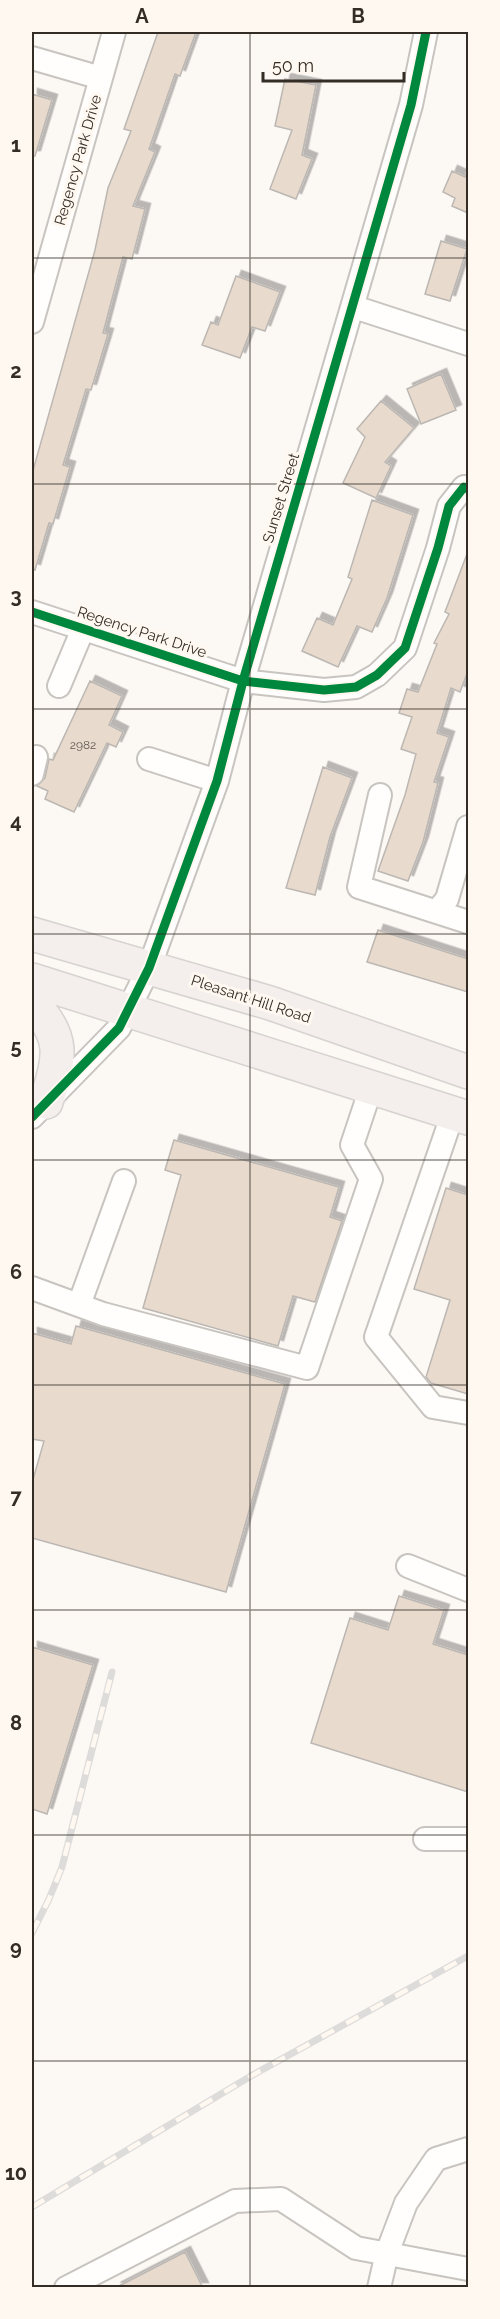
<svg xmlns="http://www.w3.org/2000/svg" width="500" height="2319" font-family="Raleway,sans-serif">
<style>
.building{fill:#e8dbce;stroke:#bcb7b2;stroke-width:1.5;filter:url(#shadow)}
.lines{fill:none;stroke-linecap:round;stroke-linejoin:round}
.minor-casing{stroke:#c8c4bf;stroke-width:26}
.highway-casing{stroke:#d6d3d0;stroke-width:36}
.minor{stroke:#fffefd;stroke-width:22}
.highway{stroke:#f4eeed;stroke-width:33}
.rail-casing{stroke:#dddcda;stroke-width:7}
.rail{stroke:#fff8f0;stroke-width:4.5;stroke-dasharray:14;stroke-linecap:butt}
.cycleway-casing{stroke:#fff8f0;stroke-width:13}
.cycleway{stroke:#00873e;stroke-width:9}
.grid{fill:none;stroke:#342d26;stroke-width:1.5;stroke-opacity:0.55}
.labels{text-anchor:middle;stroke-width:6;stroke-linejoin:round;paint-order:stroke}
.number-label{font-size:12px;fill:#615850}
.street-label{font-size:15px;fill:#342d26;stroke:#fff8f0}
.neatline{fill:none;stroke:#342d26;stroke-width:2}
.grid-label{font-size:20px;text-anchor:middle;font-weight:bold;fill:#342d26}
</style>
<defs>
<filter id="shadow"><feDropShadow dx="5.5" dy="-5.5" stdDeviation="0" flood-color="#0004"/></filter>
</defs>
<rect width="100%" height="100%" fill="#fcf8f4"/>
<path class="building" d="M158,32H196L180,76L175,74L149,149L155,152L133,206L145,209L132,259L123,257L103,333L108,334L91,390L86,389L63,465L70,467L53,524L49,523L35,570L32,569V474L95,250L108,188L131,131L124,129Z
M285,79L316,85L302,155L312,159L296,199L270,189L292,130L275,126Z
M32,94L52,100L35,156H32Z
M468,169V213L452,206L455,198L443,192L452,171L465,177Z
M441,241L467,249L450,301L425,294Z
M236,276L280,292L265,331L252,327L240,358L202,345L211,322L218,325Z
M441,374L456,410L421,424L407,389Z
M381,401L414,428L385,462L391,466L376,498L343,483L365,437L357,429Z
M372,500L413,515L387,598L372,632L357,626L338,667L302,651L317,618L333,625L352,579L348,577Z
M467,554L468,671L460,692L451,688L437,733L449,737L434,782L438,783L423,842L408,881L378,871L405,795L416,754L401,749L412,717L399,713L407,689L418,692L437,644L434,643L449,614L445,612Z
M90,681L122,696L109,725L123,732L116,747L107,743L74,812L45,799L48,791L37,786L45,778L49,759L53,760Z
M323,767L352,778L330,837L315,895L286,888Z
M378,930L468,959V992L367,962Z
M174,1140L339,1187L330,1217L342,1221L315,1302L293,1296L278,1346L143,1308L181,1175L165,1170Z
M446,1188L468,1195V1394L431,1383L426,1377L450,1300L414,1289Z
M76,1326L285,1384L226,1592L32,1538V1483L44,1441L32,1439V1333L71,1344Z
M399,1596L444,1610L433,1644L468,1655V1792L311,1743L350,1618L388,1630Z
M32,1647L93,1665L47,1814L32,1809Z
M185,2252L203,2288H115Z"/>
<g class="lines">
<defs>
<path id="minor" d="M32,58L101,78
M354,307L468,344
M32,322L114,32
M32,612L243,681L324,690L356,687L377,675L405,648L438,548L449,506L464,487L468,489
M59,686L83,629
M149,759L217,781
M32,774L36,757
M380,795L359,887L468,922
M438,910L447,899L468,827
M453,1113L376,1337L433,1407L468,1413
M32,1117L119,1028L149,968L217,781L243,681L411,105L426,32
M32,1288L103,1314L307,1368L371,1179L352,1145L371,1088
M79,1305L124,1181
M408,1566L468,1590
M425,1839H468
M66,2288L235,2201L281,2199L356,2248L468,2269
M379,2288L387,2253L406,2203L436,2159L468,2149"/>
<path id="highway" d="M32,934L270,1003L468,1072
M32,980L468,1118
M32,1003C67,1039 59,1059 46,1102"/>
</defs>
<use href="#minor" class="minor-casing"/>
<use href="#highway" class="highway-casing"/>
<use href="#minor" class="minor"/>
<use href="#highway" class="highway"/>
<defs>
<path id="rail" d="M32,1933L49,1899L62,1867L112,1672
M32,2207L251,2076L468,1956"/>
</defs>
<use href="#rail" class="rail-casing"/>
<use href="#rail" class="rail"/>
<defs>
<path id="cycleway" d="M32,612L243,681L324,690L356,687L377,675L405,648L438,548L449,506L464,487L468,489
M32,1117L119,1028L149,968L217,781L243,681L411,105L426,32"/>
</defs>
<use href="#cycleway" class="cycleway-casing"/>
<use href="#cycleway" class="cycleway"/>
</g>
<path class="grid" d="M250,32V2288M32,258H468M32,484H468M32,709H468M32,934H468M32,1160H468M32,1385H468M32,1610H468M32,1835H468M32,2061H468"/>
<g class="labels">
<g class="number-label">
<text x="83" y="749">2982</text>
</g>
<g class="street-label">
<text transform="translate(78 160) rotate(-74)" y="5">Regency Park Drive</text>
<text transform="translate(281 498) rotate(-73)" y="5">Sunset Street</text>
<text transform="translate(142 632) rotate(18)" y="5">Regency Park Drive</text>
<text transform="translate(251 999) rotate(18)" y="5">Pleasant Hill Road</text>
</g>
</g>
<rect width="500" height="2319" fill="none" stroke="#fff8f0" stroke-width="66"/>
<path d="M263 72v9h141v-9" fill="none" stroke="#342d26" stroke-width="3"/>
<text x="272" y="72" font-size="18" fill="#342d26" stroke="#fff8f0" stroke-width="4.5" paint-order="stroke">50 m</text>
<rect x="33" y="33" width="434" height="2253" class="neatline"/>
<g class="grid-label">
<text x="142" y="23">A</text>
<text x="358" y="23">B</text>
<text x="16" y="152">1</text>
<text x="16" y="378">2</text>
<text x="16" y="603">3</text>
<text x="16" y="828">4</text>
<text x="16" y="1054">5</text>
<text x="16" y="1279">6</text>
<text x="16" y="1504">7</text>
<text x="16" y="1730">8</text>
<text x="16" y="1955">9</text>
<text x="16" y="2180">10</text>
</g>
</svg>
